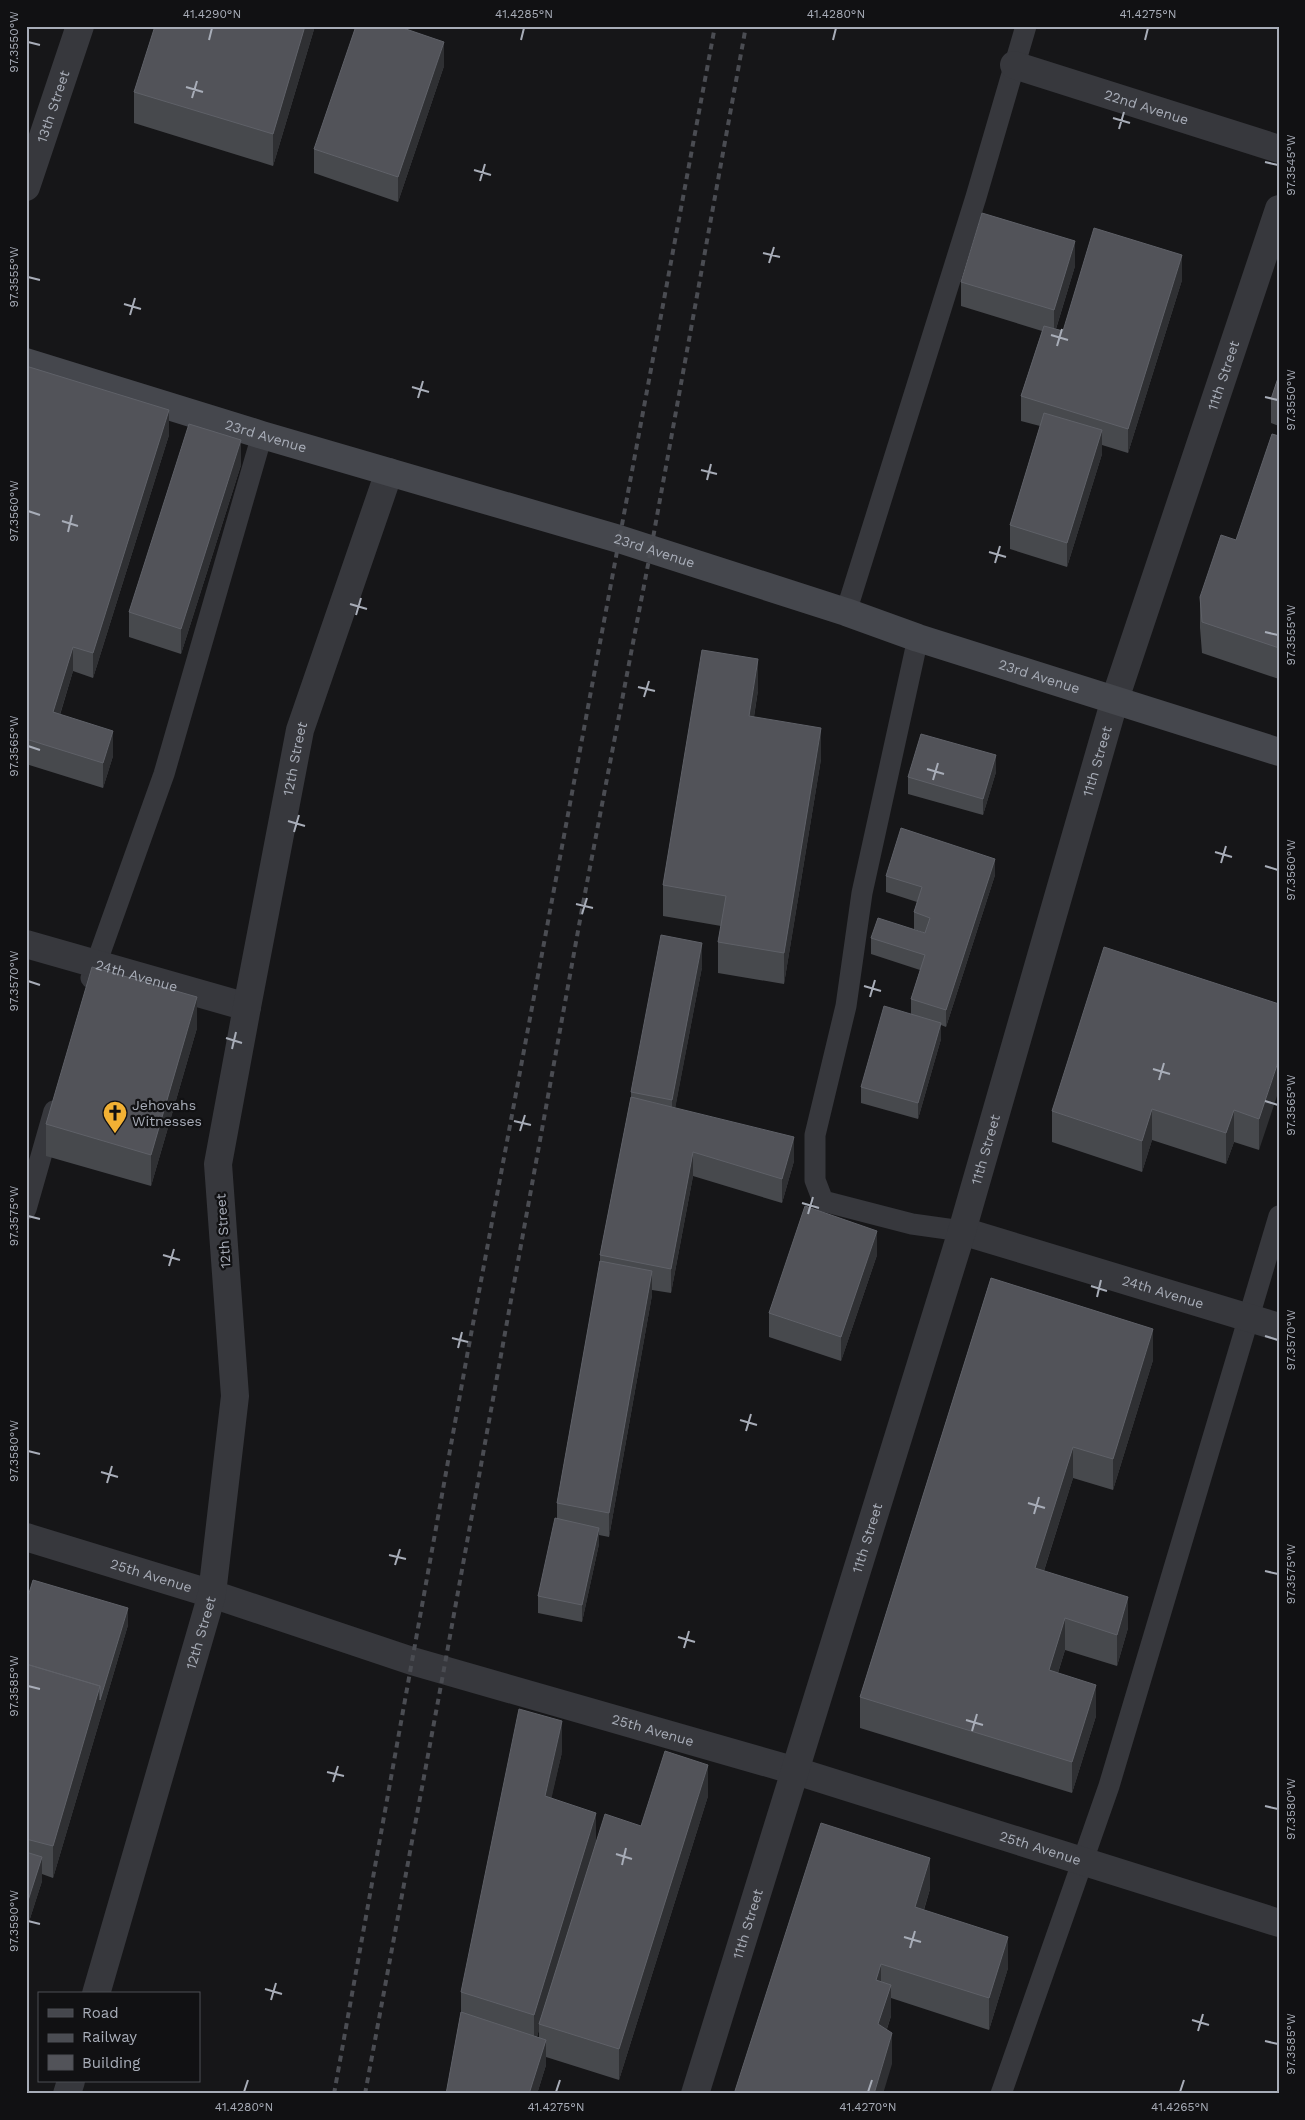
<svg xmlns="http://www.w3.org/2000/svg" width="1305" height="2120" font-family="'Work Sans',sans-serif">
<style>
.lines{fill:none;stroke-linecap:round;stroke-linejoin:round}
.service{stroke:#37383d;stroke-width:21}
.minor{stroke:#37383d;stroke-width:28}
.tertiary{stroke:#37383d;stroke-width:28}
.secondary{stroke:#45474d;stroke-width:28}
.rail{stroke:#4a4c52;stroke-width:4;stroke-dasharray:6 5;stroke-linecap:butt}
.wall{fill:#47494d;fill-rule:evenodd}
.shaded-wall{fill:#2f3033}
.building{fill:#525359;stroke:#5f6168}
.ticks{fill:none;stroke:#a8adb8;stroke-width:2}
.labels{text-anchor:middle;stroke-width:4.5;stroke-linejoin:round;paint-order:stroke}
.street-label{font-size:14px;fill:#a8adb8;stroke:#111113}
.poi-label{font-size:14px;fill:#a8adb8;stroke:#111113;text-anchor:start}
.neatline{fill:none;stroke:#a8adb8;stroke-width:2}
.ticks-label{font-size:12px;text-anchor:middle;fill:#a8adb8}
</style>
<rect width="100%" height="100%" fill="#161618"/>
<g class="lines">
<path class="service" d="M846,612L976,197L1026,26
M918,638L862,893L846,1006L815,1135V1180L823,1201L912,1224L962,1231
M91,978L164,774L262,435
M26,1209L54,1111
M1001,2094L1109,1786L1279,1216"/>
<g class="minor">
<path id="s1" d="M1014,65L1279,149"/>
<path id="s2" d="M26,187L80,26"/>
<path id="s3" d="M26,944L247,1007"/>
<path id="s4" d="M962,1231L1279,1327"/>
<path id="s5" d="M26,1537L212,1594L412,1661L796,1771L1279,1923"/>
<path id="s6" d="M96,1994L212,1594L235,1396L218,1164L247,1007L300,730L389,472"/>
<path d="M67,2094L71,2081"/>
</g>
<path class="tertiary" id="s7" d="M695,2094L962,1231L1115,699L1279,209"/>
<path class="secondary" id="s8" d="M26,362L262,435L619,539L846,612L918,638L1279,752"/>
<path class="rail" d="M334,2094L467,1356L715,26
M365,2094L444,1669L582,909L651,549L746,26"/>
</g>
<path class="wall" d="M315,26L273,166L134,123V92Z
M444,66L398,202L314,173V149Z
M1075,266L1056,329L1063,331L1182,280L1128,453L1102,445V454L1067,567L1010,549V525L1040,426L1021,421V396L1042,331L961,306V282Z
M26,366L169,435L93,678L73,671L60,715L113,756L103,788L26,764Z
M1279,375V426L1271,423V399Z
M1279,436V679L1202,653L1200,628V597L1236,540Z
M241,465L181,654L129,637V612Z
M758,690L754,717L821,759L784,984L718,973V942L721,926L663,916V885Z
M996,772L983,815L908,794V777Z
M995,875L946,1027L941,1025V1039L918,1119L861,1103V1087L911,1014V999L920,970L871,954V938L925,933L914,929V912L917,902L886,892V876Z
M702,967L675,1108L794,1161L782,1203L693,1176L671,1293L652,1290V1295L609,1537L599,1535V1544L582,1622L538,1613V1596L557,1519V1503L600,1262V1255L631,1097V1092Z
M1279,1004L1259,1150L1234,1142L1226,1164L1152,1140L1142,1172L1052,1142V1111Z
M197,1028L151,1186L46,1156V1124Z
M877,1255L841,1361L769,1337V1313Z
M991,1278L1153,1360L1113,1490L1073,1478L1044,1571L1128,1628L1117,1666L1065,1650L1058,1673L1096,1716L1072,1793L860,1728V1697Z
M26,1603L128,1625L53,1878L42,1874V1881L26,1931Z
M562,1752L551,1798L596,1841L641,1826L708,1796L619,2080L546,2057V2065L537,2094H446L461,2012V1992ZM539,2030V2038L537,2037Z
M930,1889L924,1910L1008,1968L989,2030L891,1998V2016L887,2029L892,2064L734,2094Z"/>
<path class="shaded-wall" d="M305,26H315L273,166V134Z
M444,42V66L398,202V177Z
M1075,241V266L1054,335V310Z
M1182,255V280L1128,453V429Z
M169,410V435L93,678V653Z
M1102,430V454L1067,567V543Z
M241,440V465L181,654V629Z
M73,647V671L53,737V712Z
M758,659V690L749,747V716Z
M821,728V759L784,984V953Z
M113,731V756L103,788V763Z
M996,755V772L983,815V799Z
M995,859V875L946,1027V1010Z
M702,943V967L672,1125V1100Z
M197,997V1028L151,1186V1155Z
M941,1023V1039L918,1119V1103Z
M1279,1059V1090L1259,1150V1119Z
M1152,1109V1140L1142,1172V1141Z
M1234,1110V1142L1226,1164V1133Z
M794,1137V1161L782,1203V1179Z
M693,1152V1176L671,1293V1269Z
M877,1231V1255L841,1361V1337Z
M652,1271V1295L609,1537V1513Z
M1153,1329V1360L1113,1490V1459Z
M1073,1447V1478L1035,1599V1568Z
M599,1528V1544L582,1622V1605Z
M1128,1597V1628L1117,1666V1635Z
M128,1608V1625L53,1878V1846L100,1686Z
M1065,1618V1650L1049,1701V1670Z
M1096,1685V1716L1072,1793V1762Z
M562,1721V1752L545,1827V1796Z
M708,1765V1796L619,2080V2049Z
M596,1813V1844L539,2024V2030L534,2046V2015Z
M42,1857V1881L26,1931V1907Z
M930,1858V1889L915,1938V1907Z
M1008,1937V1968L989,2030V1998Z
M881,1964V1995L876,1980Z
M891,1985V2016L878,2055V2024Z
M892,2033V2064L883,2094H874Z
M546,2040V2065L537,2094H529Z"/>
<path class="building" d="M155,26H305L273,134L134,92Z
M356,26H397L444,42L398,177L314,149Z
M982,213L1075,241L1054,310L961,282Z
M1094,228L1182,255L1128,429L1021,396L1044,326L1063,331Z
M26,366L169,410L93,653L73,647L53,712L113,731L103,763L26,739Z
M1279,375V401L1271,399Z
M1044,413L1102,430L1067,543L1010,525Z
M189,424L241,440L181,629L129,612Z
M1272,434L1279,436V648L1202,622L1200,597L1221,535L1236,540Z
M702,650L758,659L749,716L821,728L784,953L718,942L726,896L663,885Z
M921,734L996,755L983,799L908,777Z
M901,828L995,859L946,1010L911,999L925,955L871,938L878,918L925,933L930,918L914,912L922,887L886,876Z
M661,935L702,943L672,1100L631,1092Z
M1104,947L1279,1004V1059L1259,1119L1234,1110L1226,1133L1152,1109L1142,1141L1052,1111Z
M92,967L197,997L151,1155L46,1124Z
M884,1006L941,1023L918,1103L861,1087Z
M631,1097L794,1137L782,1179L693,1152L671,1269L600,1255Z
M805,1206L877,1231L841,1337L769,1313Z
M600,1261L652,1271L609,1513L557,1503Z
M991,1278L1153,1329L1113,1459L1073,1447L1035,1568L1128,1597L1117,1635L1065,1618L1049,1670L1096,1685L1072,1762L860,1697Z
M555,1518L599,1528L582,1605L538,1596Z
M33,1580L128,1608L100,1700V1686L26,1664V1603Z
M26,1664L100,1686L53,1846L26,1839Z
M519,1709L562,1721L545,1796L596,1813L534,2015L461,1992Z
M665,1751L708,1765L619,2049L539,2024L605,1814L641,1826Z
M821,1823L930,1858L915,1907L1008,1937L989,1998L881,1964L876,1980L891,1985L878,2024L892,2033L874,2094H734Z
M26,1852L42,1857L26,1907Z
M461,2012L546,2040L529,2094H446Z"/>
<path class="ticks" d="M209,40L212,28M521,40L524,28M833,40L836,28M1145,40L1148,28M28,42L40,45M186,87L203,92M192,98L197,81M1113,118L1130,123M1119,129L1124,112M1265,162L1278,165M474,170L491,175M480,181L485,164M763,253L780,257M769,263L774,247M28,277L40,280M124,304L141,309M130,315L135,298M1051,335L1068,340M1057,346L1062,329M412,387L429,392M1265,397L1278,400M418,398L423,381M701,470L717,474M707,480L711,464M28,511L40,515M62,521L78,526M68,532L72,515M989,552L1006,557M995,563L1000,546M350,604L367,609M356,615L361,598M1265,632L1278,635M638,687L655,691M644,697L649,681M28,746L40,750M927,769L944,774M933,780L938,763M288,821L305,826M294,832L299,815M1215,852L1232,857M1221,863L1226,846M1265,866L1278,870M576,904L593,908M582,914L587,898M28,981L40,985M864,986L881,991M870,997L875,980M226,1038L242,1043M232,1049L236,1032M1153,1069L1170,1074M1159,1080L1164,1063M1265,1101L1278,1105M514,1121L531,1125M520,1131L525,1115M802,1203L819,1208M808,1214L813,1197M28,1216L40,1219M163,1255L180,1260M169,1266L174,1249M1091,1286L1107,1291M1097,1297L1101,1280M1265,1336L1278,1340M452,1338L468,1342M458,1348L462,1332M740,1420L757,1425M746,1431L751,1414M28,1451L40,1454M101,1472L118,1477M107,1483L112,1466M1028,1503L1045,1508M1034,1514L1039,1497M389,1555L406,1559M395,1565L400,1549M1265,1571L1278,1574M678,1637L695,1642M684,1648L689,1631M28,1686L40,1689M966,1720L983,1725M972,1731L977,1714M327,1772L344,1776M333,1782L338,1766M1265,1806L1278,1809M616,1854L632,1859M622,1865L626,1848M28,1921L40,1924M904,1937L921,1942M910,1948L915,1931M265,1989L282,1994M271,2000L276,1983M1192,2020L1209,2025M1198,2031L1203,2014M1265,2041L1278,2044M244,2092L248,2080M556,2092L560,2080M868,2092L872,2080M1180,2092L1184,2080"/>
<defs>
<symbol id="church-pin" viewBox="-11 -11 22 30"><path d="M0 17L-7.5 6A9.5 9.5 0 1 1 7.5 6Z" fill="#f2b134" stroke="#111113"/><path d="M-1.2-6h2.4v3.5h3.3v2.4h-3.3V6h-2.4V-.1h-3.3v-2.4h3.3Z" fill="#111"/></symbol>
</defs>
<g fill-rule="evenodd">
<use href="#church-pin" x="101" y="1099" width="28" height="38"/>
</g>
<g class="labels">
<g class="street-label">
<text dy="5" stroke="none"><textPath href="#s2" startOffset="85">13th Street</textPath></text>
<text dy="5" stroke="none"><textPath href="#s1" startOffset="139">22nd Avenue</textPath></text>
<text dy="5" stroke="none"><textPath href="#s7" startOffset="1798">11th Street</textPath></text>
<text dy="5" stroke="none"><textPath href="#s8" startOffset="251">23rd Avenue</textPath></text>
<text dy="5" stroke="none"><textPath href="#s8" startOffset="656">23rd Avenue</textPath></text>
<text dy="5" stroke="none"><textPath href="#s8" startOffset="1061">23rd Avenue</textPath></text>
<text dy="5" stroke="none"><textPath href="#s6" startOffset="1261">12th Street</textPath></text>
<text dy="5" stroke="none"><textPath href="#s7" startOffset="1392">11th Street</textPath></text>
<text dy="5" stroke="none"><textPath href="#s3" startOffset="115">24th Avenue</textPath></text>
<text dy="5" stroke="none"><textPath href="#s7" startOffset="988">11th Street</textPath></text>
<text transform="translate(223 1231) rotate(-94)" y="5">12th Street</text>
<text dy="5" stroke="none"><textPath href="#s4" startOffset="210">24th Avenue</textPath></text>
<text dy="5" stroke="none"><textPath href="#s7" startOffset="582">11th Street</textPath></text>
<text dy="5" stroke="none"><textPath href="#s5" startOffset="131">25th Avenue</textPath></text>
<text dy="5" stroke="none"><textPath href="#s6" startOffset="376">12th Street</textPath></text>
<text dy="5" stroke="none"><textPath href="#s5" startOffset="656">25th Avenue</textPath></text>
<text dy="5" stroke="none"><textPath href="#s5" startOffset="1061">25th Avenue</textPath></text>
<text dy="5" stroke="none"><textPath href="#s7" startOffset="178">11th Street</textPath></text>
</g>
<g class="poi-label">
<text x="132" y="1110">Jehovahs<tspan x="132" dy="16">Witnesses</tspan></text>
</g>
</g>
<rect width="1305" height="2120" fill="none" stroke="#111113" stroke-width="55"/>
<rect x="38" y="1992" width="162" height="90" fill="#111113" stroke="#4d4f55"/>
<rect x="48" y="2009" width="25" height="8" fill="#45474d" stroke="#4d4f55"/>
<text x="82" y="2018" font-size="15" fill="#a8adb8">Road</text>
<rect x="48" y="2034" width="25" height="8" fill="#4a4c52" stroke="#4d4f55"/>
<text x="82" y="2042" font-size="15" fill="#a8adb8">Railway</text>
<rect x="48" y="2055" width="25" height="15" fill="#525359" stroke="#4d4f55"/>
<text x="82" y="2068" font-size="15" fill="#a8adb8">Building</text>
<rect x="28" y="28" width="1250" height="2064" class="neatline"/>
<g class="ticks-label">
<text x="212" y="18">41.4290°N</text>
<text x="524" y="18">41.4285°N</text>
<text x="836" y="18">41.4280°N</text>
<text x="1148" y="18">41.4275°N</text>
<text transform="translate(14 42) rotate(-90)" y="4">97.3550°W</text>
<text transform="translate(1291 165) rotate(-90)" y="4">97.3545°W</text>
<text transform="translate(14 277) rotate(-90)" y="4">97.3555°W</text>
<text transform="translate(1291 400) rotate(-90)" y="4">97.3550°W</text>
<text transform="translate(14 511) rotate(-90)" y="4">97.3560°W</text>
<text transform="translate(1291 635) rotate(-90)" y="4">97.3555°W</text>
<text transform="translate(14 746) rotate(-90)" y="4">97.3565°W</text>
<text transform="translate(1291 870) rotate(-90)" y="4">97.3560°W</text>
<text transform="translate(14 981) rotate(-90)" y="4">97.3570°W</text>
<text transform="translate(1291 1105) rotate(-90)" y="4">97.3565°W</text>
<text transform="translate(14 1216) rotate(-90)" y="4">97.3575°W</text>
<text transform="translate(1291 1340) rotate(-90)" y="4">97.3570°W</text>
<text transform="translate(14 1451) rotate(-90)" y="4">97.3580°W</text>
<text transform="translate(1291 1574) rotate(-90)" y="4">97.3575°W</text>
<text transform="translate(14 1686) rotate(-90)" y="4">97.3585°W</text>
<text transform="translate(1291 1809) rotate(-90)" y="4">97.3580°W</text>
<text transform="translate(14 1921) rotate(-90)" y="4">97.3590°W</text>
<text transform="translate(1291 2044) rotate(-90)" y="4">97.3585°W</text>
<text x="244" y="2111">41.4280°N</text>
<text x="556" y="2111">41.4275°N</text>
<text x="868" y="2111">41.4270°N</text>
<text x="1180" y="2111">41.4265°N</text>
</g>
</svg>
